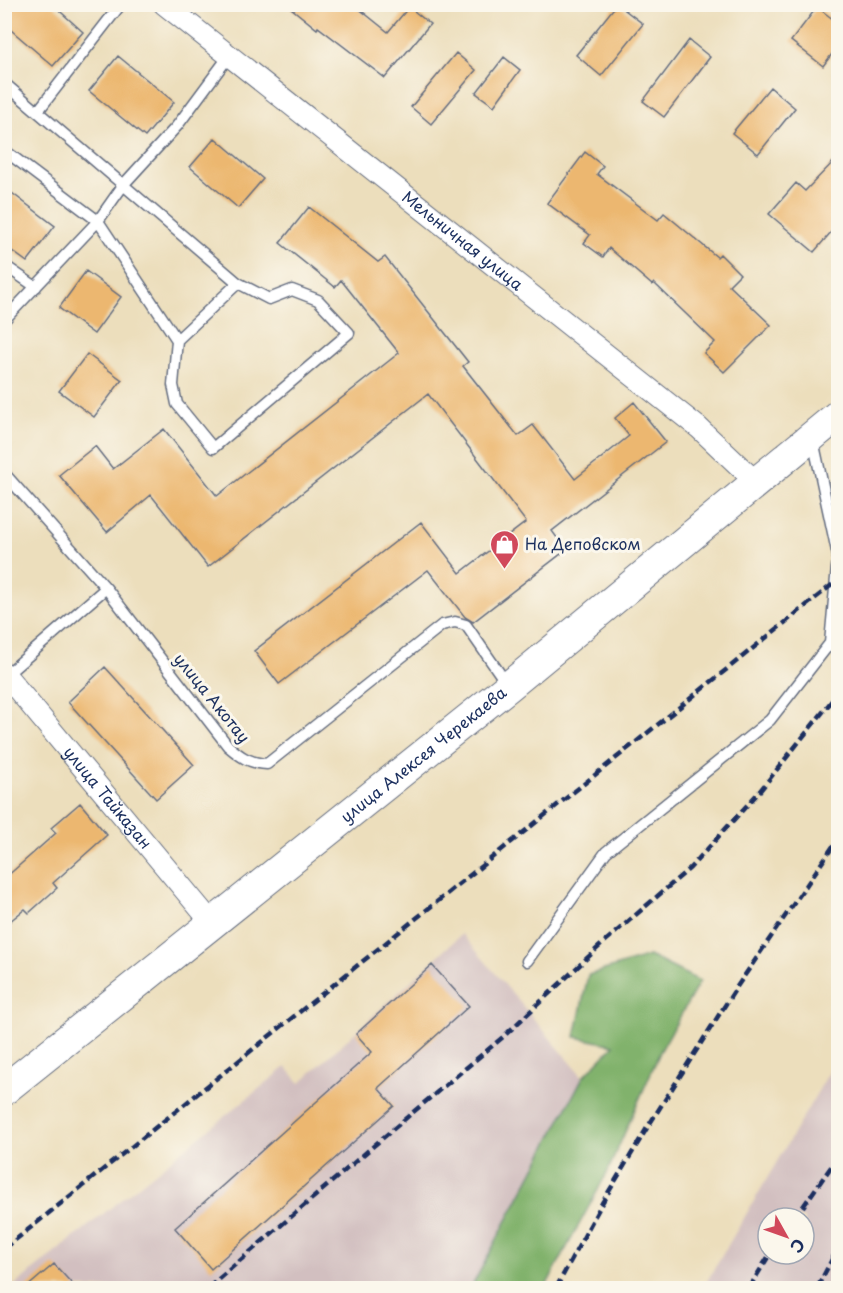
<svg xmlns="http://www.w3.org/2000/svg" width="843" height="1293" font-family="'Playpen Sans',sans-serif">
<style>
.industrial{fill:#d2bfc0;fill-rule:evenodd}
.forest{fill:#81b26c;stroke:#4e7065;stroke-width:1.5}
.building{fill:#ecb76f}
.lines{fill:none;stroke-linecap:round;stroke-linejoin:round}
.lane-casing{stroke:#646c7f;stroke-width:13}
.street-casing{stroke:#646c7f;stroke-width:23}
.secondary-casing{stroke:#646c7f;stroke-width:32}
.lane{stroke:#fff;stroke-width:10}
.street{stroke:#fff;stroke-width:21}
.secondary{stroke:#fff;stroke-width:30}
.rail{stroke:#1b2f5e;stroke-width:4.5;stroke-dasharray:9 4.5;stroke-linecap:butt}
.labels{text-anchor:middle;stroke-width:6;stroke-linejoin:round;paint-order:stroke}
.street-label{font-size:16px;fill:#1b2f5e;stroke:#fbf7ec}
.poi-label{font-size:16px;fill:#1b2f5e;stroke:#fbf7ec;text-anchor:start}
</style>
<rect width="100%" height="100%" fill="#fbf7ec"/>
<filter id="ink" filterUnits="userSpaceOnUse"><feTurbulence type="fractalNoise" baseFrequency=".0167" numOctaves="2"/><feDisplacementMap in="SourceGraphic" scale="12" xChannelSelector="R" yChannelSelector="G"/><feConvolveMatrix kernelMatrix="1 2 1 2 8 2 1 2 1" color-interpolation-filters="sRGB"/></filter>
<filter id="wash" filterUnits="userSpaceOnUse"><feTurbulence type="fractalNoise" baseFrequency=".008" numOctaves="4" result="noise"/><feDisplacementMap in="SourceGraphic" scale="24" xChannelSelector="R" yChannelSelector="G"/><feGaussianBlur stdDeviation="1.35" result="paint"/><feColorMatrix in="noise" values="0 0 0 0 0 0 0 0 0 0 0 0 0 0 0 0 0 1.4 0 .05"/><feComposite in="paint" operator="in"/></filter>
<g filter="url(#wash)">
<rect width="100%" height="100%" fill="#ecdebc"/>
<path class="industrial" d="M462,934L583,1077L471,1288H11L286,1067L300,1083Z
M838,1057V1288H703L834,1064ZM768,1218H804V1254H768Z"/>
<path class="forest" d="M649,956L700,981L660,1052L608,1171L545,1288H471L583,1077L614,1045L575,1037L588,975Z"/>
<g id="blocks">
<path class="building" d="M10,4H52L83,32L53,66L4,24V10Z
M286,4H353L388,32L409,7L430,24L385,78L318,27L317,29Z
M617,4L643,24L601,76L576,55Z
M817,7L838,23V46L823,66L791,41Z
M689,40L710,57L664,117L643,101Z
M456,53L476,70L431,124L411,107Z
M118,56L174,102L145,137L89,91Z
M504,57L520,70L494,106L476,93Z
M770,87L795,108L758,154L732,133Z
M215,138L263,179L238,208L190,167Z
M585,152L603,166L597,174L658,220L664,213L717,257L720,254L740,274L729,285L771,325L724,372L704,353L715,342L654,283L652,285L609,248L603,257L584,243L590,235L547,203Z
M838,157V224L814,252L769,214L796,183L805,191Z
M4,187L55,226L27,262L4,245Z
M309,207L378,262L385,257L468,362L463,366L518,436L533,425L575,479L629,436L615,418L634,402L666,442L552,531L566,550L473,622L465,617L428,570L279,684L254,651L421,522L460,573L526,522L428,394L208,567L151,495L107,532L59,475L95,446L113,469L164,429L217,496L399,353L341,280L335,287L280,243Z
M86,271L121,297L94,334L59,308Z
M87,354L122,380L94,417L59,391Z
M105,667L194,765L156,799L68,702Z
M80,803L107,835L53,883L57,888L29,913L25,909L4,926L5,878L56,833L51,828Z
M432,965L469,1006L378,1088L394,1106L211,1269L175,1228L372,1052L356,1034Z
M54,1264L76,1288H26Z"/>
</g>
</g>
<g filter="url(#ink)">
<use href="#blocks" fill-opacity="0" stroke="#646c7f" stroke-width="1.5"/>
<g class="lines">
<defs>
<path id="lane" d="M4,83L238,283L269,299L292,290L318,300L349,333L213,448L177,404L173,385L177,340L238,283
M38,111L121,4
M4,150L98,221L177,340
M4,265L36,287
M4,320L98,221L124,184L177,126L229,56
M4,473L106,588L228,746C241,757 249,763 267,764L442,625L455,622L466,625L507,684
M6,675L106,588
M527,961L606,852L770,720L830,643L838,556L813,440"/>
<g id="street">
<path id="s1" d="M164,4L699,428L756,482"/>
<path id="s2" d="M4,673L212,923"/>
</g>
<g id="secondary">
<path id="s3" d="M4,1090L508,687L838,415"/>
</g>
</defs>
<use href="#lane" class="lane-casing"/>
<use href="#street" class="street-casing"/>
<use href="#secondary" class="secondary-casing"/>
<use href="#lane" class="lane"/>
<use href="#street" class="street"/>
<use href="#secondary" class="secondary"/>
<path class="rail" d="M795,1218L838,1157
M4,1249L838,580
M208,1288L412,1113L503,1037L602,944L690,868L759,792L838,693
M556,1288L602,1203L647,1128L736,988L838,839
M749,1288L770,1254
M817,1288L838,1248"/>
</g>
</g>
<defs>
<symbol id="shop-pin" viewBox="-11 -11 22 30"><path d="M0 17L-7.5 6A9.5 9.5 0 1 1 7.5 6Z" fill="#d1495b" stroke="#fbf7ec"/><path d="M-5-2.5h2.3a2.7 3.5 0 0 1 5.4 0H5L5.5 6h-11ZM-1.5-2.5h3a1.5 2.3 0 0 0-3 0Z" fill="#fff"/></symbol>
</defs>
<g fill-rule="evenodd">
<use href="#shop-pin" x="488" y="528" width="33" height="45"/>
</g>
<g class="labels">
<g class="street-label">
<text dy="6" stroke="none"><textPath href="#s1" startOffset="381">Мельничная улица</textPath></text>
<text transform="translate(212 698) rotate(51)" y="6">улица Акотау</text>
<text dy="6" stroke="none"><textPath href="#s3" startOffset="537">улица Алексея Черекаева</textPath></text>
<text dy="6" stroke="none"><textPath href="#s2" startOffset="162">улица Тайказан</textPath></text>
</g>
<g class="poi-label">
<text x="525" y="550">На Деповском</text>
</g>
</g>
<rect width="843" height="1293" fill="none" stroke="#fbf7ec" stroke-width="24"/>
<g transform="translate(786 1236) rotate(130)"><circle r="28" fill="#fbf7ec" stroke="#a1a7b3" stroke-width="1.5"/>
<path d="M0-4.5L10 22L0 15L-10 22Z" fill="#d1495b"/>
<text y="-9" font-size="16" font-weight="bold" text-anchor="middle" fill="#1b2f5e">С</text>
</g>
</svg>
